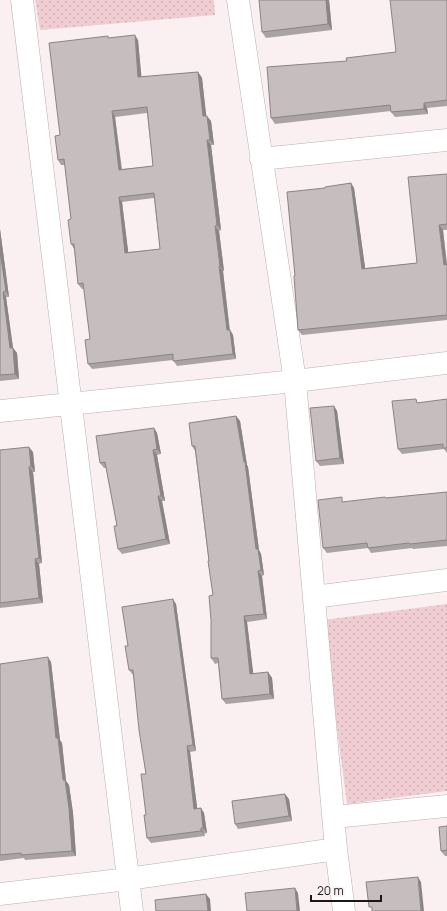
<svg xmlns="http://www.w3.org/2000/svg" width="447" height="911" font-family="Manrope,sans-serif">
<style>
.green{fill:url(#green-dots)}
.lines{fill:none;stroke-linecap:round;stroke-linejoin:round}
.minor-casing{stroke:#b9b0b2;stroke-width:23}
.minor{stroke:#fff;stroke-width:22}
.wall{fill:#aaa3a4;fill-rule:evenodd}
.shaded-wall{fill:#8b8486}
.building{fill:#c6bdbf;stroke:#8b8486;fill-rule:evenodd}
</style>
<defs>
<pattern id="green-dots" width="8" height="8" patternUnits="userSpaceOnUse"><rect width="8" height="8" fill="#f0ccd3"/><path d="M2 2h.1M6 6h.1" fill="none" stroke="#cdaeb4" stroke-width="1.8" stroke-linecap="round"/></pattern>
</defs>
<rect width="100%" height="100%" fill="#faf0f2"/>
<path class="green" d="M35,0H214L215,15L40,30Z
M447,604V791L347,804L323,620Z"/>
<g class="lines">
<defs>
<path id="minor" d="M22,0L132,911
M238,0L295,381L336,849L344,911
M261,159L447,140
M0,411L295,381L447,363
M314,597L447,580
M334,817L447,806
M0,894L128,879L336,849"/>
</defs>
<use href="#minor" class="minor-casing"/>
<use href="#minor" class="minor"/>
</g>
<path class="wall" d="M329,0L332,30L266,38L262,32Z
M447,0V106L427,108L428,114L395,117L391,112V111L275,124L271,118L396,52Z
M109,38L138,40L141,77L198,72L202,78L206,116L211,121L214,145H211L221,230L219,231L224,271H223L230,330L233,335L236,359L177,366L173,360L92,369L88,364L90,339L84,289H82L78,284L74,249L71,244V219L65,165H61L58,160L60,135ZM147,113L153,166L122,169L115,117ZM154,198L160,249L128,252L122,202Z
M447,174V230H443L447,264V320L302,335L298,330L295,276L325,188L351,183L354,188L365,268L417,263Z
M0,229L9,297H6L13,348L17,353L19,379L0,381Z
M447,399V453L444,449L402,454L398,449L419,403Z
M334,406L337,411L344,464L320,466L316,461Z
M236,416L240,421L247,465L248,467L259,550L261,554L264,575L262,576L267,619L247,622L253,674L268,672L272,678L274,699L226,704L222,699L218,663L215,664L211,658L213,595L195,451L192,446Z
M154,428L157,433L161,454L157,455L165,501H162L170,544L122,554L118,549L117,526L106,468H104L100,463Z
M0,450L33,452L35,472H33L42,563L39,564L43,603L0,608Z
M447,492V546L413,549L412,548L371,553L368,548L327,553L323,548L386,498Z
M176,604L196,751L190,752L197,808H201L204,813L207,833L204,834L205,836L151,843L147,838L146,774L133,675L129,670L128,646Z
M51,662L60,740L62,743L66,781L69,785L73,813L76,856L25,860L24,858L0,861V664Z
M289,799L292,821L238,829L235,824Z
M447,826V856H445L441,851Z"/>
<path class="shaded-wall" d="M326,0H329L332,30L328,24Z
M135,35L138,40L142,82L138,77Z
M198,72L202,78L207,122L203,116Z
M424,103L427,108L428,114L424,109Z
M112,111L115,117L122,175L119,170Z
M207,116L211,121L214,145L210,140Z
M207,140L211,145L221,230L217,225Z
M351,183L354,188L366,274L362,269Z
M119,197L122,202L129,258L125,253Z
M439,225L443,230L447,267L444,265Z
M215,226L219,231L224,271L220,266Z
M0,229L9,297L6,291L0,251Z
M219,266L223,271L230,335L227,330Z
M3,292L6,297L13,348L17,353L19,379L15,374L10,348Z
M230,330L233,335L236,359L233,354Z
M334,406L337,411L344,464L340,458Z
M236,416L240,421L247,465L248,467L259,550L261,554L264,575L261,570L256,549L244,462Z
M154,428L157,433L161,454L157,449Z
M29,447L33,452L35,472L31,466Z
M153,450L157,455L165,501L161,496Z
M29,467L33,472L42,563L39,558Z
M158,496L162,501L170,544L166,539Z
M35,559L39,564L43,603L39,598Z
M258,571L262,576L267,619L264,614Z
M173,599L176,604L196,751L193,745Z
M244,616L247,622L254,679L250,674Z
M48,657L51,662L60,740L62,743L66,781L69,785L73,813L76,856L72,851L63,780L56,738Z
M268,672L272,678L274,699L270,694Z
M187,746L190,752L198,814L194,809Z
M285,794L289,799L292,821L289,816Z
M201,808L204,813L207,833L203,828Z
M201,828L205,836L201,831Z
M418,877L421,882L424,911H421Z
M295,888L298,893L300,911H297Z
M206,894L210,899L211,911H208Z"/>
<path class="building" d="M259,0H326L328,24L262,32Z
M390,0H447V100L424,103V109L391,112L390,105L271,118L267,67L347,61L346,58L396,52Z
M135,35L138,77L198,72L203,116H207L210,140H207L217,225L215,226L220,266H219L227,330H230L233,354L173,361V354L88,364L85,340L90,339L83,283L78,284L74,244H71L68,220L71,219L64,159L58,160L55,136L60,135L49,43L108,36V38ZM147,107L153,166L119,170L112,111ZM154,193L160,249L125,253L119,197Z
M447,174V224L439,225L444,265L447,264V315L298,330L294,276H295L287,192L325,188V187L351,183L362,269L417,263L408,177Z
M0,251L6,291L3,292L10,348H13L15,374L0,375Z
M416,399L417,403L447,399V448H443V444L398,449L392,401Z
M334,406L340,458L316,461L310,408Z
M236,416L244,462H245L256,549H258L261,570L258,571L264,614L244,616L250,674L268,672L270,694L222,699L218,658H211V620L209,596L213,595L208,561H209L195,446H192L189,423Z
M154,428L157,449L153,450L161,496H158L166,539L118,549L114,526H117L105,462L100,463L96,436Z
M29,447L31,466L29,467L39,558L35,559L39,598L0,603V450Z
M447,492V540L410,544L409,543L368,548L367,543L323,548L318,500L342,497V502L385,497L386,498Z
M173,599L193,745L187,746L194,809L201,808L203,828H201V831L147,838L144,815H146L141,774H146L139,730L133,670H129L125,646H128L122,607Z
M48,657L56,738H58L63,780H65L69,808L72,851L21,855V853L0,855V664Z
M285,794L289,816L235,824L232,801Z
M447,826V850L441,851L439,827Z
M418,877L421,911H372V907H369L366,882Z
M295,888L297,911H247L245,893Z
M206,894L208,911H156L155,900Z"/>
<path d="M311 895v6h70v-6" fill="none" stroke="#1a1718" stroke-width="2"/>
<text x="317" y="895" font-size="12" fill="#1a1718" stroke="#faf0f2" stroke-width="3" paint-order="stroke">20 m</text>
</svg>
